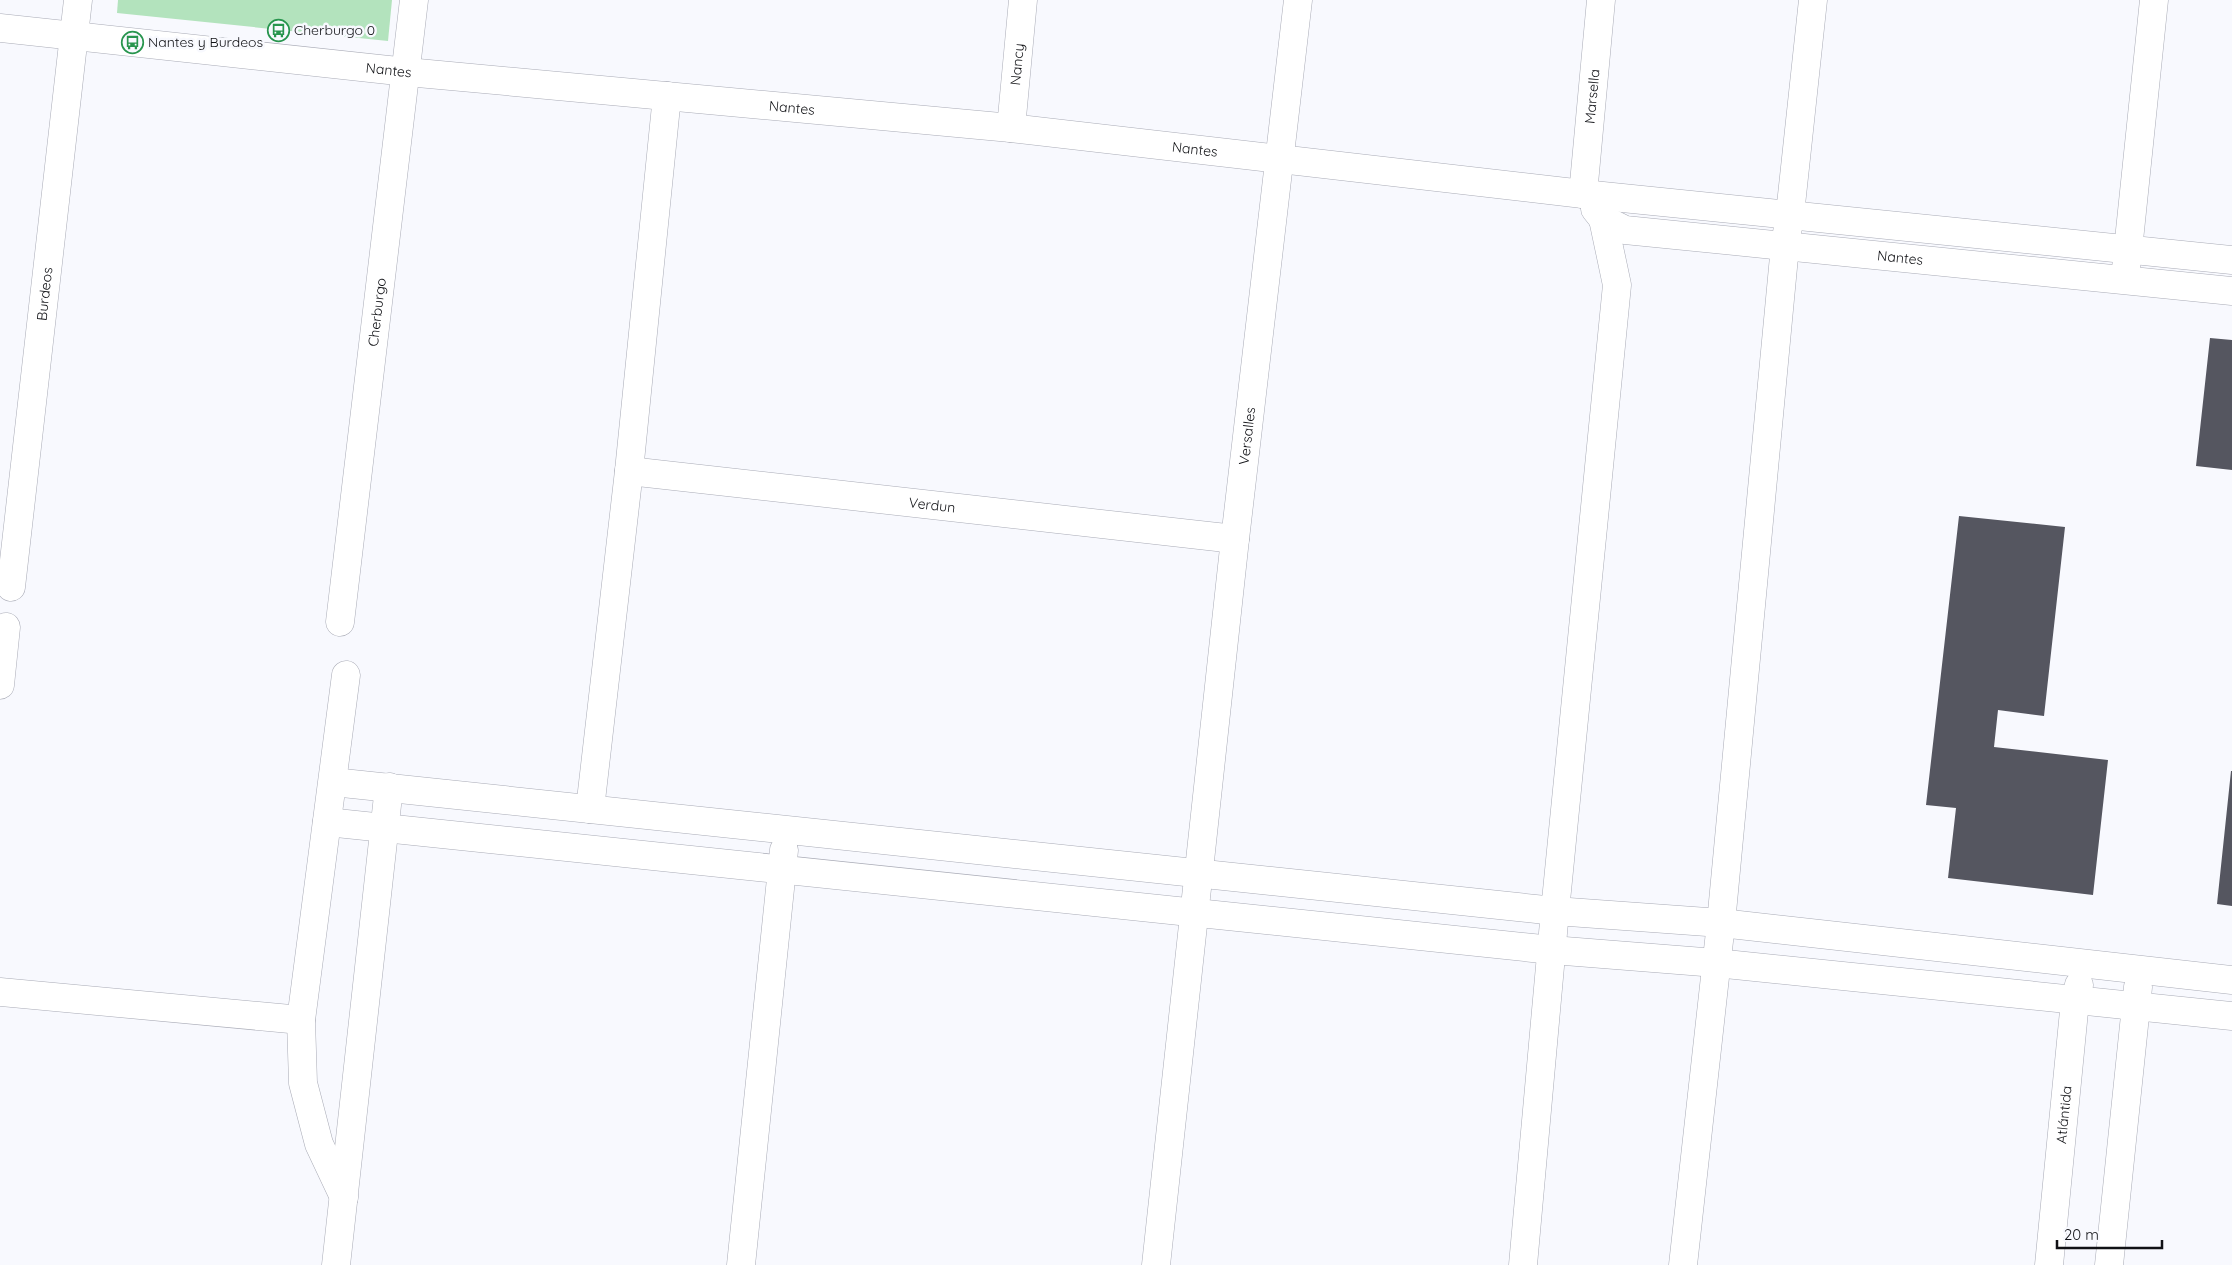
<svg xmlns="http://www.w3.org/2000/svg" width="2232" height="1265" font-family="Quicksand,sans-serif">
<style>
.green{fill:#b3e3bd}
.building{fill:#555660}
.lines{fill:none;stroke-linecap:round;stroke-linejoin:round}
.street-casing{stroke:#a9abb6;stroke-width:29}
.street{stroke:#fff;stroke-width:28}
.labels{text-anchor:middle;stroke-width:5;stroke-linejoin:round;paint-order:stroke}
.poi-label{font-size:14px;fill:#101115;stroke:#f8f9fe;text-anchor:start}
.street-label{font-size:14px;fill:#101115;stroke:#f8f9fe}
</style>
<rect width="100%" height="100%" fill="#f8f9fe"/>
<path class="green" d="M118,0H392L388,41L117,13Z"/>
<path class="building" d="M2210,338L2232,340V470L2196,466Z
M1959,516L2065,527L2044,716L1998,710L1994,747L2108,760L2093,895L1948,878L1956,808L1926,805Z
M2231,771H2232V906L2217,904Z"/>
<g class="lines">
<defs>
<g id="street">
<path id="s1" d="M0,28L407,72L1011,128L1583,194L2232,260"/>
<path id="s2" d="M1011,128L1023,0"/>
<path id="s3" d="M1583,194L1601,0"/>
<path id="s4" d="M1595,209L1603,219L1625,230L2232,291"/>
<path d="M2126,269L2154,0"/>
<path id="s5" d="M629,471L1235,539"/>
<path id="s6" d="M11,587L78,0"/>
<path id="s7" d="M340,622L414,0"/>
<path d="M0,685L6,627"/>
<path d="M333,782L1555,911L1721,923L2232,980"/>
<path d="M590,809L629,471L667,96"/>
<path d="M327,822L1552,950L1716,963L2232,1016"/>
<path d="M0,992L301,1020"/>
<path d="M344,1197L319,1144L303,1083L301,1020L346,675"/>
<path d="M336,1265L389,787"/>
<path d="M741,1265L784,850"/>
<path id="s8" d="M1156,1265L1235,539L1298,0"/>
<path d="M1523,1265L1555,911L1617,285L1603,219"/>
<path d="M1683,1265L1721,923L1785,246L1790,214L1813,0"/>
<path id="s9" d="M2049,1265L2075,1001L2079,985"/>
<path d="M2109,1265L2138,987"/>
</g>
</defs>
<use href="#street" class="street-casing"/>
<use href="#street" class="street"/>
</g>
<defs>
<symbol id="bus-ring" viewBox="-11 -11 22 22"><circle r="9.5" fill="#f8f9fe" stroke="#28954e" stroke-width="1.5"/><path d="M-5-6H5V4H4V6H2V4H-2V6H-4V4H-5ZM-3.5-4V0h7V-4ZM-3.5 1.2v1.5H-2V1.2ZM2 1.2v1.5H3.5V1.2Z" fill="#28954e"/></symbol>
</defs>
<g fill-rule="evenodd">
<use href="#bus-ring" x="266" y="18" width="25" height="25"/>
<use href="#bus-ring" x="120" y="30" width="25" height="25"/>
</g>
<g class="labels">
<g class="poi-label">
<text x="294" y="35">Cherburgo 0</text>
<text x="148" y="47">Nantes y Burdeos</text>
</g>
<g class="street-label">
<text dy="5" stroke="none"><textPath href="#s2" startOffset="64">Nancy</textPath></text>
<text dy="5" stroke="none"><textPath href="#s1" startOffset="391">Nantes</textPath></text>
<text dy="5" stroke="none"><textPath href="#s3" startOffset="98">Marsella</textPath></text>
<text dy="5" stroke="none"><textPath href="#s1" startOffset="796">Nantes</textPath></text>
<text dy="5" stroke="none"><textPath href="#s1" startOffset="1201">Nantes</textPath></text>
<text dy="5" stroke="none"><textPath href="#s4" startOffset="314">Nantes</textPath></text>
<text dy="5" stroke="none"><textPath href="#s6" startOffset="295">Burdeos</textPath></text>
<text dy="5" stroke="none"><textPath href="#s7" startOffset="312">Cherburgo</textPath></text>
<text dy="5" stroke="none"><textPath href="#s8" startOffset="834">Versalles</textPath></text>
<text dy="5" stroke="none"><textPath href="#s5" startOffset="305">Verdun</textPath></text>
<text dy="5" stroke="none"><textPath href="#s9" startOffset="151">Atlántida</textPath></text>
</g>
</g>
<path d="M2057 1240v8h105v-8" fill="none" stroke="#101115" stroke-width="2.5"/>
<text x="2064" y="1240" font-size="15" fill="#101115" stroke="#f8f9fe" stroke-width="4" paint-order="stroke">20 m</text>
</svg>
